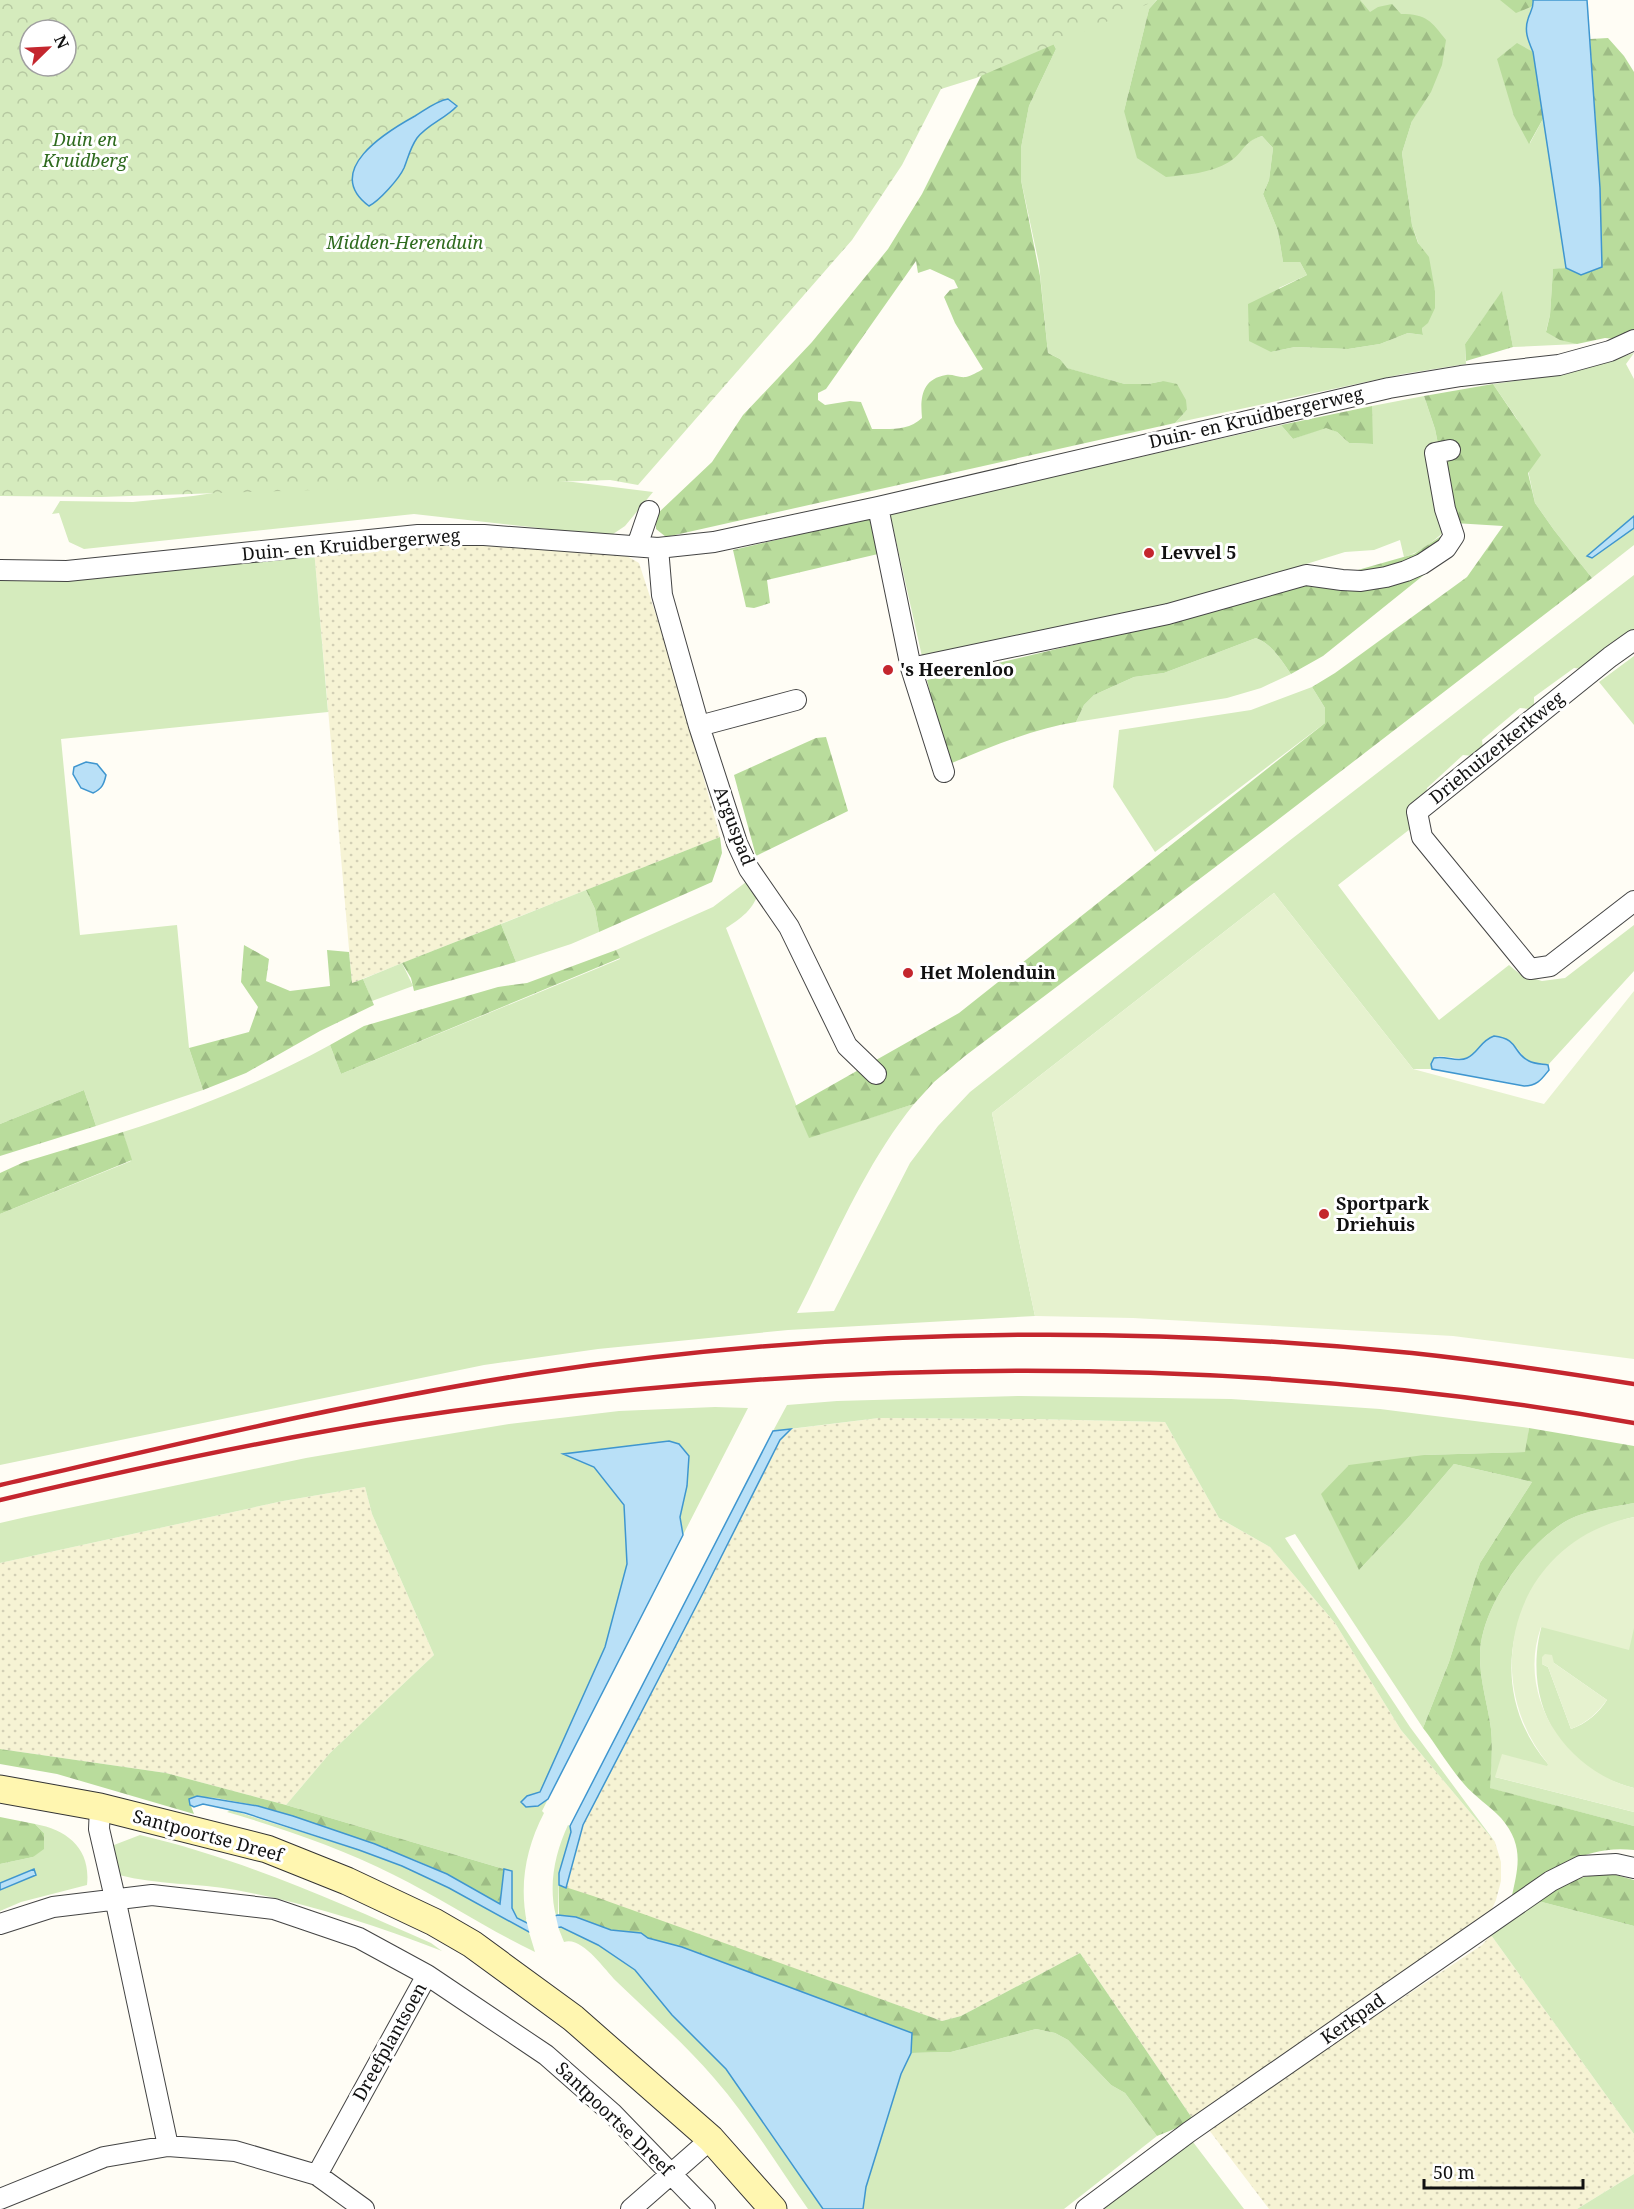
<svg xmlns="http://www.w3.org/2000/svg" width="1634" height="2209" font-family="'Noto Serif',serif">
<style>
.farmland{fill:url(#farmland-dots)}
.grass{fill:#d5ebbd;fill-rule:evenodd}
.forest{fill:url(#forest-firs);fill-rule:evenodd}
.park{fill:url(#park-crowns);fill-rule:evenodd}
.pitch{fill:#e6f2cf}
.water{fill:#b9e0f7;stroke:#3f96cf;stroke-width:1.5}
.pier{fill:#fffdf5}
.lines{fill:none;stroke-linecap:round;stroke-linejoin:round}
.street-casing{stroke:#444;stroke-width:22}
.secondary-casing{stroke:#333;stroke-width:29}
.street{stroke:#fff;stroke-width:20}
.secondary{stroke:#fff6b0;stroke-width:27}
.rail{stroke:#c4262e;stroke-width:4.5}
.poi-dot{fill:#c4262e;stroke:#fff;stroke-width:2}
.labels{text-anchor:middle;stroke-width:6;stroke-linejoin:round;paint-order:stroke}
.park-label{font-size:18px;font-style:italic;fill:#2f6b1f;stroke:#fff}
.street-label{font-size:18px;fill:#111;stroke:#fff}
.poi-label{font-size:18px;font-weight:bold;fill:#111;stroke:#fff;text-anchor:start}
</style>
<defs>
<pattern id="farmland-dots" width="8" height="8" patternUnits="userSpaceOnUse" patternTransform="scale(1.5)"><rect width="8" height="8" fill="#f6f3d4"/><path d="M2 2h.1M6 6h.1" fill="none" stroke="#d2cfb5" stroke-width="1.8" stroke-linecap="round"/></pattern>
<pattern id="forest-firs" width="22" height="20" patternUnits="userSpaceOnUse" patternTransform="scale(1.5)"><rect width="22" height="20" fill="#b9dc9c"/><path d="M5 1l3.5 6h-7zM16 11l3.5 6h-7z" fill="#9ebc85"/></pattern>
<pattern id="park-crowns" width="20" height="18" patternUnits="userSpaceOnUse" patternTransform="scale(1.5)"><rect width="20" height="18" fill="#d5ebbd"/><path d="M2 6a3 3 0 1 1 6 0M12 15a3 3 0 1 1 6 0" fill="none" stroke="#b6c8a1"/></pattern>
</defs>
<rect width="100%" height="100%" fill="#fffdf5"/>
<path class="farmland" d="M368,543L523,545L627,556L639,563L672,664L720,837L352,983L314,549Z
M879,1418L1033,1419L1165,1422L1219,1518L1270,1547L1335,1623L1401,1730L1495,1842L1501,1862V1881L1496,1900L1488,1918L1194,2121L1080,1953L961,2016L942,2021L566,1888L583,1825L703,1593L780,1440L791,1429Z
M365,1487L372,1514L434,1655L330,1753L286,1805L166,1773L0,1749V1563L283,1501Z
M1491,1935L1634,2134V2174L1577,2209H1269L1209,2130L1248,2101L1482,1945Z"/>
<path class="grass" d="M1157,0L1149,9L1124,111L1230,161L1250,140L1262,136L1273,148L1269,180L1263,194L1278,231L1283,262H1300L1307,275L1279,288L1271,352L1295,347L1348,349L1380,344L1408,333L1423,335L1422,328L1435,291L1412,225L1402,153L1412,121L1370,13L1351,0H1513L1532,7L1533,52L1530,143L1544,117L1566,268L1553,270L1550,315L1546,331L1577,344L1513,347L1502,292L1465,344L1466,364L1403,374L1175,423L1187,410L1163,381L1148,384H1125L1066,368L1060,359L1048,353L1039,264L1021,180V148L1029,106L1056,49L1042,21Z
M1634,353L1626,364L1634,379V545L1592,578L1554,530L1535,503L1517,419L1493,384L1566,374Z
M1424,396L1435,429L1454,523C1438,537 1424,551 1404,557L1400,540L1374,550L1345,552L1187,601L1135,611L923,661L890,514L1281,425L1293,439L1326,427L1337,432L1349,443L1372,444V406Z
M480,476L573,482L653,492L625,526L610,536L414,514L84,549L69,542L59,513L52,514L60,501L133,502L193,496L317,478Z
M314,549L328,712L61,739L80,935L177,925L189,1048L203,1090L96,1126L84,1090L0,1124V579Z
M1634,575V631L1582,669L1574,668L1534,697V707L1530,709L1520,708L1482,740L1483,749L1473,756L1463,755L1427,788L1426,796L1414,826L1338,885L1439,1020L1509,965L1521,975L1542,981L1565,978L1634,925V971L1548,1065L1531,1062L1526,1060L1517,1048L1487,1039L1471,1056L1465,1059L1438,1056L1434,1058L1431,1064L1432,1069H1413L1274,893L992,1113L1035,1316L788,1330L598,1349L484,1365L0,1465V1214L131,1161L123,1132C196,1109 262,1082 330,1045L341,1074L620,959L616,950L713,907L754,876C755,880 758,886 758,891C756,908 739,920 726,928L809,1137L914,1104C864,1166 833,1243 797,1313L834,1311L910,1163L938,1126L970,1092L1289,841Z
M1256,638C1272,644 1282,661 1291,674L1261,688L1227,698L1076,722L1084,705L1094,695L1134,677L1164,673Z
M1634,656V725L1599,682Z
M1312,687L1325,708V723L1155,852L1113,787L1119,730L1251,710Z
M586,890L595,909L599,932L571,944L516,962L501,924Z
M402,963L413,986L372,1001L363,979Z
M1020,1396L1231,1399L1380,1409L1529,1428L1526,1452L1424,1455L1359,1570L1407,1519L1454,1464L1532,1482L1480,1563L1449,1662L1423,1728L1295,1534L1285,1538L1410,1727L1495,1842L1401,1730L1335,1623L1270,1547L1219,1518L1165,1422L1033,1419L879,1418L773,1431L787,1405L837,1401Z
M715,1407L748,1408L683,1535L680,1517L687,1486L689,1456L564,1454L594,1467L624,1506L627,1564L605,1647L540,1792L527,1796L538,1806L548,1799L542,1811L544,1813C526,1848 519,1884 527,1923L517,1918L512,1908L511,1871L286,1805L330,1753L434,1655L372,1514L365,1487L283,1501L0,1563V1523L26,1517L306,1458L400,1442L509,1424L619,1411Z
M1634,1503V1517C1523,1542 1471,1675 1548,1764V1766L1495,1777L1634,1812V1826L1489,1788C1491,1768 1493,1750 1491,1729C1488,1705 1480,1682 1480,1657C1479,1609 1527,1543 1568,1520C1587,1510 1613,1507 1634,1503Z
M1634,1541V1788C1553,1768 1519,1691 1545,1615ZM1542,1657L1554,1663L1607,1700C1599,1713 1586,1724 1571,1729L1548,1667L1542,1664Z
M231,1810L359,1850L402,1866L449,1888L529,1932L535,1952C487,1929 442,1899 394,1875C341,1848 284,1829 227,1812Z
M35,1824C68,1830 91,1849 87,1885L21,1902L0,1911V1890L33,1869L0,1883V1864L33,1857L44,1833Z
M568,1825L570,1826L571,1832L559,1873L558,1915L556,1916C548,1885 555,1853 568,1825Z
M140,1835C242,1859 336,1901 431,1943L442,1951C375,1925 307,1903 236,1890C197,1883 157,1885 119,1875L113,1849L114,1845Z
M1538,1901L1634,1926V2134L1491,1935Z
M558,1927H561L598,1945L635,1970L672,2015L726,2069L823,2209H808C777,2165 749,2118 714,2078C684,2043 649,2013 616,1981C604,1969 582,1936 564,1942Z
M1036,2029L1055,2033L1068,2040L1111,2085L1125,2093L1157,2136L1064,2209H863L866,2187L901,2074L911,2053L951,2052Z
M1193,2142L1244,2209H1101Z
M1634,2174V2209H1577Z"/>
<path class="forest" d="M1157,0H1360L1370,12L1378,7L1392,4L1401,14C1427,14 1431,21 1446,40L1442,65L1431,92L1412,121L1402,153L1412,225L1418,243L1429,257L1435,291V308L1428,323L1422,328L1423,335L1408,333L1380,344L1348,349L1295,347L1271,352L1249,341L1248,304L1307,275L1300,262H1283L1278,231L1263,194L1269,180L1273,148L1262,136C1242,142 1244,153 1229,162C1211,173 1186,175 1166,177L1137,158L1124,111L1149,9Z
M1500,0H1533V6L1516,13Z
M1042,21L1056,49L1029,106L1021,148V180L1040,276L1048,353L1060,359L1067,368L1125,384H1148L1163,381L1177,384L1186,400L1187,410L1175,423L666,537L656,529V515L712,462L743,415L812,342L888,249L922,194L999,40ZM916,261L918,273L930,269L954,280L958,288L950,290L944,297L955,323L983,369C978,372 971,376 966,377C959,378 953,374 946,375C922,379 920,397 922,418C908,431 890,429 872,429L861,402L850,401L825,405L818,400V393L826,389Z
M1608,38L1624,56L1634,72V329L1615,339L1605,338L1577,344L1560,340L1546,332L1550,315L1553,269L1566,268L1581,275L1600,188L1590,39Z
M1517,43L1533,52L1544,117L1529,144L1514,116L1497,59Z
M1502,291L1513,347L1466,361L1465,344Z
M1493,384L1541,455L1528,473L1535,503L1554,530L1592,578L1275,822L965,1056L934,1082L914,1104L809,1138L795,1106L959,1013L1325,723V708L1312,687L1335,673L1467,577L1503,526L1454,523L1435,429L1424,396Z
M1372,406L1373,444L1349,443L1337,432L1326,428L1293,439L1281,425Z
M870,518L878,554L767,580L770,603L754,608L746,607L733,550Z
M1456,526L1440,562L1323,656L1291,674C1282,661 1272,644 1256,638L1164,673L1134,677L1094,695L1084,705L1076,722C1032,729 988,748 947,765L927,680L1203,614L1414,554Z
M826,737L848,811L756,856L734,775L816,738Z
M720,837L722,853L712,882L599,932L595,909L586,890Z
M501,924L516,962L414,991L411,978L402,963Z
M244,945L269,959L266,981L290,991L330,986L327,950L349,952L352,983L363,979L374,1005L320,1031L246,1073L203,1090L189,1048L249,1032L258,1007L241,982Z
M616,950L620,958L341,1074L330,1045L364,1026L498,987L527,983Z
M84,1090L96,1126L0,1156V1124Z
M123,1132L132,1160L0,1214V1173L24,1162Z
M1529,1428L1634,1446V1503C1613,1507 1587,1510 1568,1520C1527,1543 1479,1609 1480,1657C1480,1682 1488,1705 1491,1729C1493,1749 1491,1768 1490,1788L1634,1826V1850C1582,1844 1551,1873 1511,1900C1518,1868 1525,1846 1501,1818C1490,1806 1475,1797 1464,1784C1449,1767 1437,1746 1423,1728L1449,1662L1480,1563L1532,1482L1454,1464L1407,1519L1359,1570L1321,1494L1349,1465L1424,1455L1525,1452Z
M0,1749L166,1773L286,1805L504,1869L500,1904L447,1874L415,1860L293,1816L258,1806L216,1798L203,1797L189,1801L194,1814L57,1774L0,1764Z
M0,1817L35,1824L44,1833V1849L33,1857L0,1864Z
M1612,1874L1634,1880V1926L1538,1901C1565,1882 1577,1875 1612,1874Z
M559,1885L593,1896L942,2021L961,2016L1080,1953L1194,2121L1157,2136L1125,2093L1111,2085L1068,2040L1055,2033L1036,2029L951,2052L911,2053L912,2033L682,1947L647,1938L641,1933L611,1930L576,1917L559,1915Z"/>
<path class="park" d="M0,0H1157L976,78L941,89L902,165L852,240L638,485L610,480L101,497L0,496ZM30,30H66V66H30Z"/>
<path class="pitch" d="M1274,893L1413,1069L1544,1104L1634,991V1359L1453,1336L1133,1318L1035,1316L992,1113Z
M1634,1517V1628L1629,1650L1541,1627C1516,1697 1566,1771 1634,1788V1812L1495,1777L1502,1754L1547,1766L1548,1764C1475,1673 1517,1540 1634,1517Z
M1545,1654L1552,1655L1554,1663L1607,1700C1597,1713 1587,1723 1571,1729L1548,1667L1542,1664V1657Z"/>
<path class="water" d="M1533,0H1587L1600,188L1602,267L1581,275L1566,268L1533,52C1528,40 1524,31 1528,19C1530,12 1534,8 1533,0Z
M448,99L457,106C445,119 428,124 417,138C410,148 408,158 404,168C399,179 379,201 369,206C322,171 386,132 415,116C425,110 436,101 448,99Z
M1634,516V528L1592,558L1587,556Z
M86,762L97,764L106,775C104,784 102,789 93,793L81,788L73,774L74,767Z
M1494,1036C1520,1039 1512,1053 1529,1061C1534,1064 1542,1064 1548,1065L1549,1070C1541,1080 1537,1086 1524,1086L1432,1069L1431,1064L1434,1058C1445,1055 1457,1063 1467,1058C1479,1052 1480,1041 1494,1036Z
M791,1429L780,1440L703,1593L583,1825L566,1888L559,1885V1873L571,1832L570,1826L773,1431Z
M669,1441L679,1444L689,1456L687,1486L680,1517L683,1535L548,1799L538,1806L526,1807L521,1802L527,1796L540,1792L605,1647L627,1564L624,1505L594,1467L563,1454Z
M197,1796L258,1806L293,1816L375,1844L447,1874L500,1904L504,1869L512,1871V1908L517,1918L527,1923L558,1915L576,1917L611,1930L641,1933L648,1938L682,1947L912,2033L911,2053L901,2074L866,2187L863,2209H823L726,2069L672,2015L635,1970L598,1945L561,1927L529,1932L449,1888L402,1866L359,1850L245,1813L203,1804L194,1807L190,1805L189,1799Z
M34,1869L36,1875L0,1890V1883Z"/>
<path class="pier" d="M555,1913L559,1930L530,1935L526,1919Z"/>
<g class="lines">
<defs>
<path id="street" d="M878,507L911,668L944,772
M637,546L649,511
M658,548L662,595L699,726L737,843L749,869L789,927L847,1046L876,1074
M0,570L67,571L418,535H484L658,548L714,542L878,507L1389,388L1461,376L1559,365L1610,351L1634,340
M1634,640L1610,657L1417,812L1422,837L1530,969L1550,966L1634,901
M911,668L1168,614L1306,575L1342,580L1361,581L1386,577L1406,571L1422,564L1446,548L1454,536L1445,509L1435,453L1450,450
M699,726L796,700
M100,1807L99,1829L115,1898L168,2146
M0,1924L53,1907L152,1895L274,1909L359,1938L427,1975L317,2175
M427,1975L546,2055L612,2113L705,2209
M0,2199L104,2157L168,2146L235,2151L317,2175L364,2209
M631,2209L711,2139
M1086,2209L1189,2132L1551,1881L1581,1866L1616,1864L1634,1868"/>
<path id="secondary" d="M0,1789L100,1807L267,1849L347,1881L434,1922L472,1944L573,2018L711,2139L773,2209"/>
</defs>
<use href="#street" class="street-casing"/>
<use href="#secondary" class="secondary-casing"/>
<use href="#street" class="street"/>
<use href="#secondary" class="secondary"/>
<path class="rail" d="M0,1485C178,1444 355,1401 536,1373C825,1329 1121,1324 1412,1353C1486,1361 1560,1372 1634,1384
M0,1500C132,1469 264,1440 398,1419C804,1358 1229,1350 1634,1423"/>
</g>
<g class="poi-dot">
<circle cx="1149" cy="553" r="6"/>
<circle cx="888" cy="670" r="6"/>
<circle cx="908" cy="973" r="6"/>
<circle cx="1324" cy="1214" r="6"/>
</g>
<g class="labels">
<g class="park-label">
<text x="85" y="146">Duin en<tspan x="85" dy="21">Kruidberg</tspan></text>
<text x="405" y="249">Midden-Herenduin</text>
</g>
<g class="street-label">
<text transform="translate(1256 418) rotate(-13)" y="6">Duin- en Kruidbergerweg</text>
<text transform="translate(351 545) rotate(-5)" y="6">Duin- en Kruidbergerweg</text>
<text transform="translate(1497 748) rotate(-39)" y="6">Driehuizerkerkweg</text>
<text transform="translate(734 826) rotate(69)" y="6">Arguspad</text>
<text transform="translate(208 1836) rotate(15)" y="6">Santpoortse Dreef</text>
<text transform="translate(1353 2019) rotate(-35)" y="6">Kerkpad</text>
<text transform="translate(390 2042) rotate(-61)" y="6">Dreefplantsoen</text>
<text transform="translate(614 2119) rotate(44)" y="6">Santpoortse Dreef</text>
</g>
<g class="poi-label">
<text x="1161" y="559">Levvel 5</text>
<text x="900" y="676">'s Heerenloo</text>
<text x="920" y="979">Het Molenduin</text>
<text x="1336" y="1210">Sportpark<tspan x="1336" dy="21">Driehuis</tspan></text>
</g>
</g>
<g transform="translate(48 48) rotate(66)"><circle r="28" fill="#ffffff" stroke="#a0a0a0" stroke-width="1.5"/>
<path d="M0-4.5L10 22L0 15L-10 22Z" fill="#c4262e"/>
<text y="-9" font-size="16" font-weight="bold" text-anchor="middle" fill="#111111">N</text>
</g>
<path d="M1424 2179v9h159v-9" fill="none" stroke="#111111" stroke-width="3"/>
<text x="1433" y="2179" font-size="18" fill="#111111" stroke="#ffffff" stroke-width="4.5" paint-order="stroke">50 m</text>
</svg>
